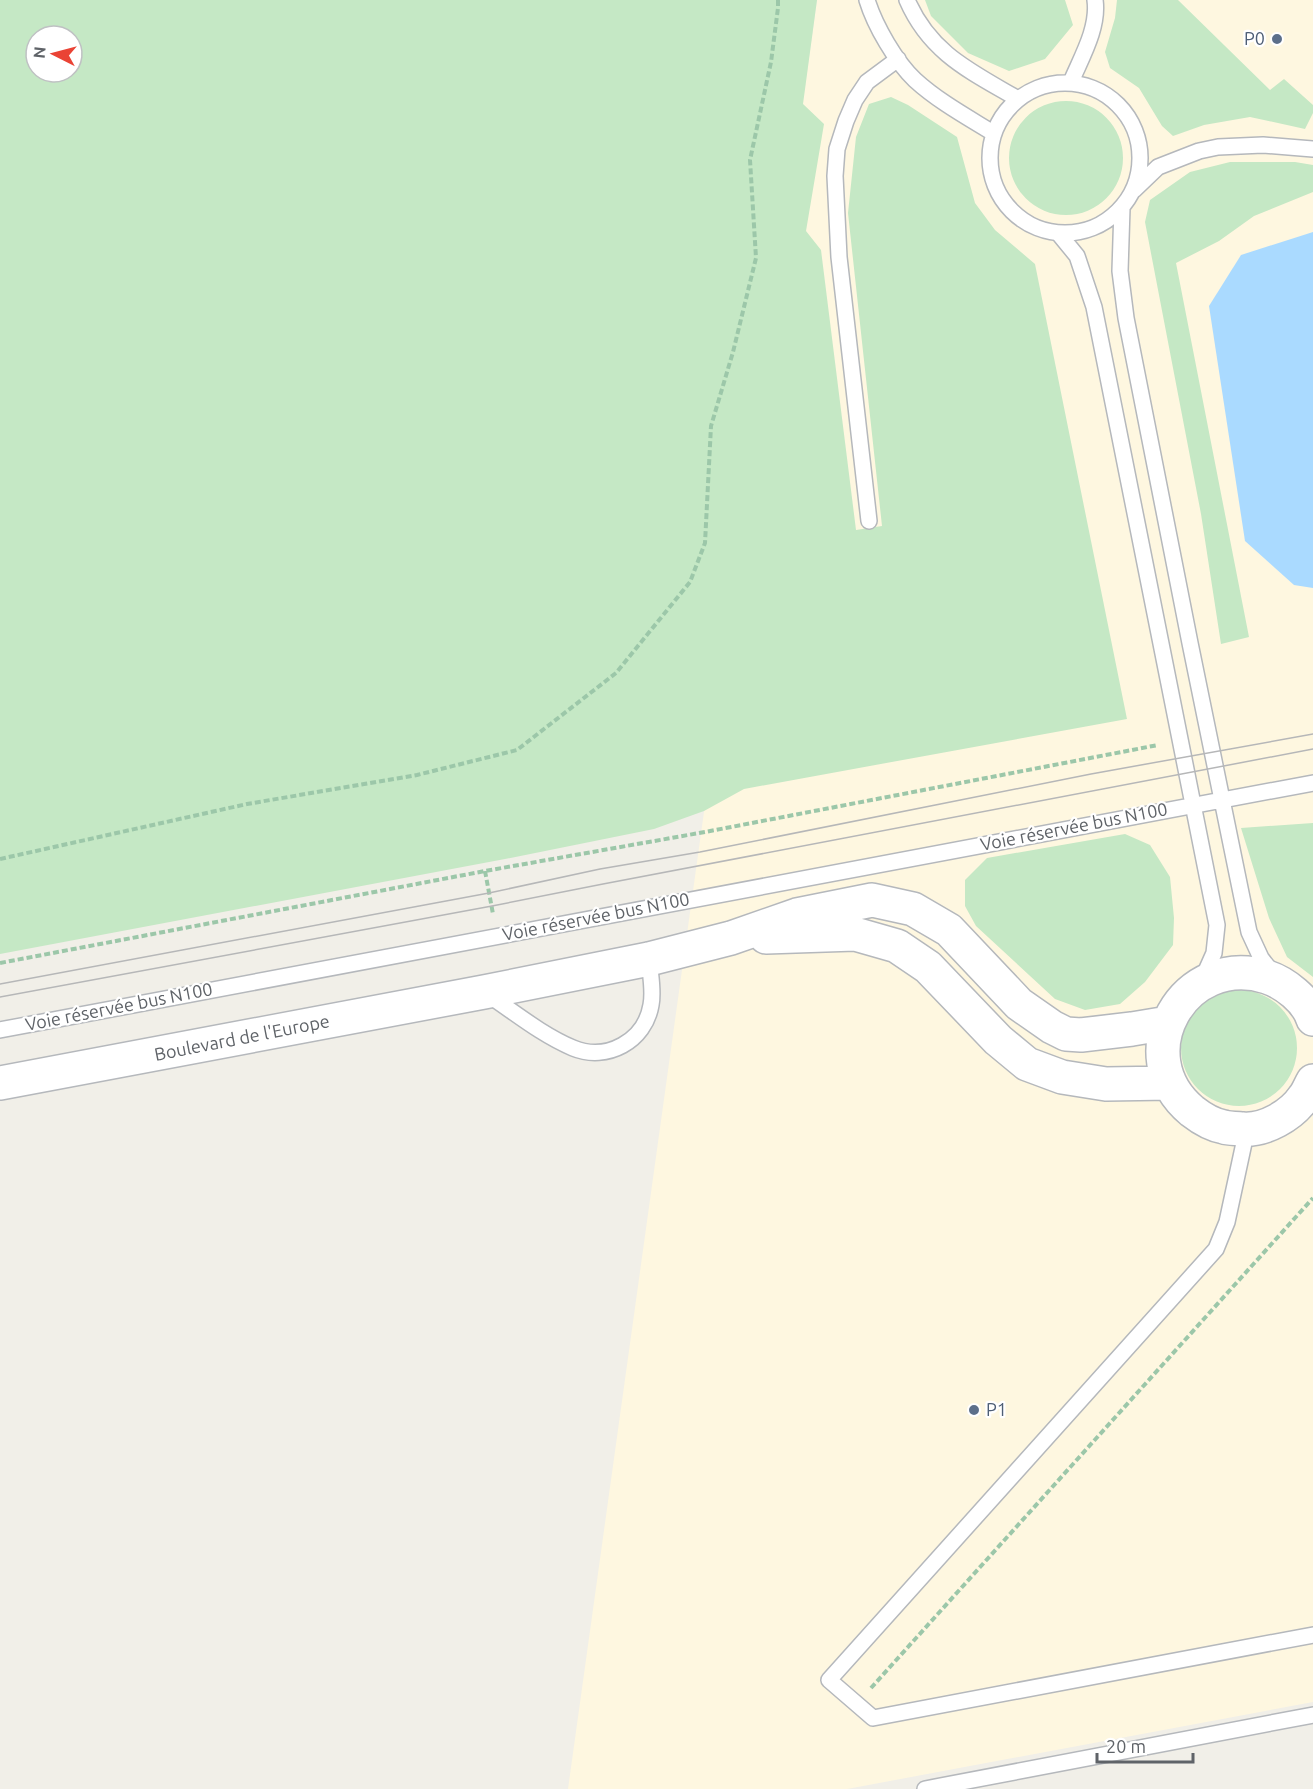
<svg xmlns="http://www.w3.org/2000/svg" width="1313" height="1789" font-family="Ubuntu,sans-serif">
<style>
.commercial{fill:#fef7e0}
.green{fill:#c5e8c5;fill-rule:evenodd}
.water{fill:#aadaff}
.lines{fill:none;stroke-linecap:round;stroke-linejoin:round}
.service-casing{stroke:#b5b8bc;stroke-width:18}
.tertiary-casing{stroke:#b5b8bc;stroke-width:36}
.path{stroke:#9cc7a9;stroke-width:4;stroke-dasharray:6 3;stroke-linecap:butt}
.service{stroke:#fff;stroke-width:15}
.tertiary{stroke:#fff;stroke-width:33}
.tram{stroke:#b6b7b8;stroke-width:1.5}
.service-dot{fill:#5c6f8a;stroke:#fff;stroke-width:2}
.labels{text-anchor:middle;stroke-width:4.5;stroke-linejoin:round;paint-order:stroke}
.service-label{font-size:18px;fill:#4e5e75;stroke:#fff;text-anchor:end}
.street-label{font-size:18px;fill:#5f6368;stroke:#fff}
</style>
<rect width="100%" height="100%" fill="#f1efe8"/>
<path class="commercial" d="M817,0H1313V1702L847,1789H568Z"/>
<path class="green" d="M0,0H817L803,104L824,124L806,231L821,250L856,530L882,526L848,213L856,137L869,104L891,97L908,105L957,137L975,203L995,230L1035,264L1127,719L744,789L704,811L654,829L505,859L0,954ZM36,36H72V72H36Z
M925,0H1065L1073,25L1045,59L1009,71L968,53L931,16Z
M1117,0H1178L1270,90L1284,79L1313,105V113L1305,129L1250,117L1204,125L1173,136L1162,126L1139,88L1110,68L1105,52L1115,18Z
M1009 158a57 57 0 1 1 114 0a57 57 0 1 1-114 0Z
M1230,162H1295L1313,165V192L1254,216L1219,241L1176,263L1249,637L1221,644L1201,514L1145,222L1150,200L1190,172Z
M1313,823V977L1287,957L1269,918L1241,828Z
M1125,834L1150,845L1170,877L1174,918L1173,945L1145,982L1120,1004L1085,1010L1055,999L976,926L965,906V880L987,858Z
M1181 1048a58 58 0 1 1 116 0a58 58 0 1 1-116 0Z"/>
<path class="water" d="M1313,232V588L1294,585L1245,541L1209,306L1241,255Z"/>
<g class="lines">
<defs>
<path id="service" d="M867,0C875,26 896,62 915,80C938,101 967,117 993,133
M907,0C930,53 970,71 1018,99
M1071,82C1081,58 1099,28 1095,0
M990 158a75 75 0 1 1 150 0a75 75 0 1 1-150 0Z
M1134,190L1158,167L1199,151L1218,147L1263,145L1313,149
M1122,208L1120,271L1126,318L1190,643L1249,932L1261,958L1275,976
M1059,234L1077,256L1094,307L1217,925L1214,953L1202,980
M869,521L839,257L835,176L837,149L846,121L855,100L867,82L898,59
M487,994C514,1012 542,1035 573,1048C607,1062 645,1041 651,1005C654,990 650,974 649,959
M0,1030L1313,783
M1247,1129L1227,1222L1216,1249L829,1680L873,1718L1313,1635
M925,1789L1313,1715"/>
<path id="tertiary" d="M766,937L855,934L897,946L928,967L998,1040L1027,1064L1062,1077L1106,1084L1170,1083
M1313,1019C1307,1000 1285,983 1267,977C1184,951 1125,1055 1192,1111C1201,1118 1212,1125 1224,1127C1230,1129 1236,1128 1242,1129C1265,1131 1292,1115 1304,1097C1308,1092 1310,1086 1313,1081
M0,1083L484,992L649,959L731,938L797,915L872,900L913,909L949,930L1019,1004L1052,1027L1066,1034L1081,1035L1132,1029L1168,1023"/>
</defs>
<use href="#service" class="service-casing"/>
<use href="#tertiary" class="tertiary-casing"/>
<path class="path" d="M0,859L247,804L417,775L517,750L616,673L690,582L705,543L711,426L733,352L756,258L750,160L771,62L778,8V0
M485,871L493,914
M0,963L485,871L705,832L1158,745
M871,1688L1313,1198"/>
<use href="#service" class="service"/>
<use href="#tertiary" class="tertiary"/>
<path class="tram" d="M0,984L489,893L600,869L700,852L1091,774L1313,734
M0,997L492,906L603,884L1313,749"/>
</g>
<g class="service-dot">
<circle cx="1277" cy="39" r="6"/>
<circle cx="974" cy="1410" r="6"/>
</g>
<g class="labels">
<g class="service-label">
<text x="1265" y="45">P0</text>
<text x="986" y="1416" text-anchor="start">P1</text>
</g>
<g class="street-label">
<text transform="translate(1074 827) rotate(-11)" y="6">Voie réservée bus N100</text>
<text transform="translate(596 917) rotate(-11)" y="6">Voie réservée bus N100</text>
<text transform="translate(119 1007) rotate(-11)" y="6">Voie réservée bus N100</text>
<text transform="translate(242 1038) rotate(-11)" y="6">Boulevard de l'Europe</text>
</g>
</g>
<g transform="translate(54 54) rotate(276)"><circle r="28" fill="#ffffff" stroke="#bfc1c3" stroke-width="1.5"/>
<path d="M0-4.5L10 22L0 15L-10 22Z" fill="#ea4335"/>
<text y="-9" font-size="16" font-weight="bold" text-anchor="middle" fill="#5f6368">N</text>
</g>
<path d="M1097 1753v9h96v-9" fill="none" stroke="#5f6368" stroke-width="3"/>
<text x="1106" y="1753" font-size="18" fill="#5f6368" stroke="#ffffff" stroke-width="4.5" paint-order="stroke">20 m</text>
</svg>
